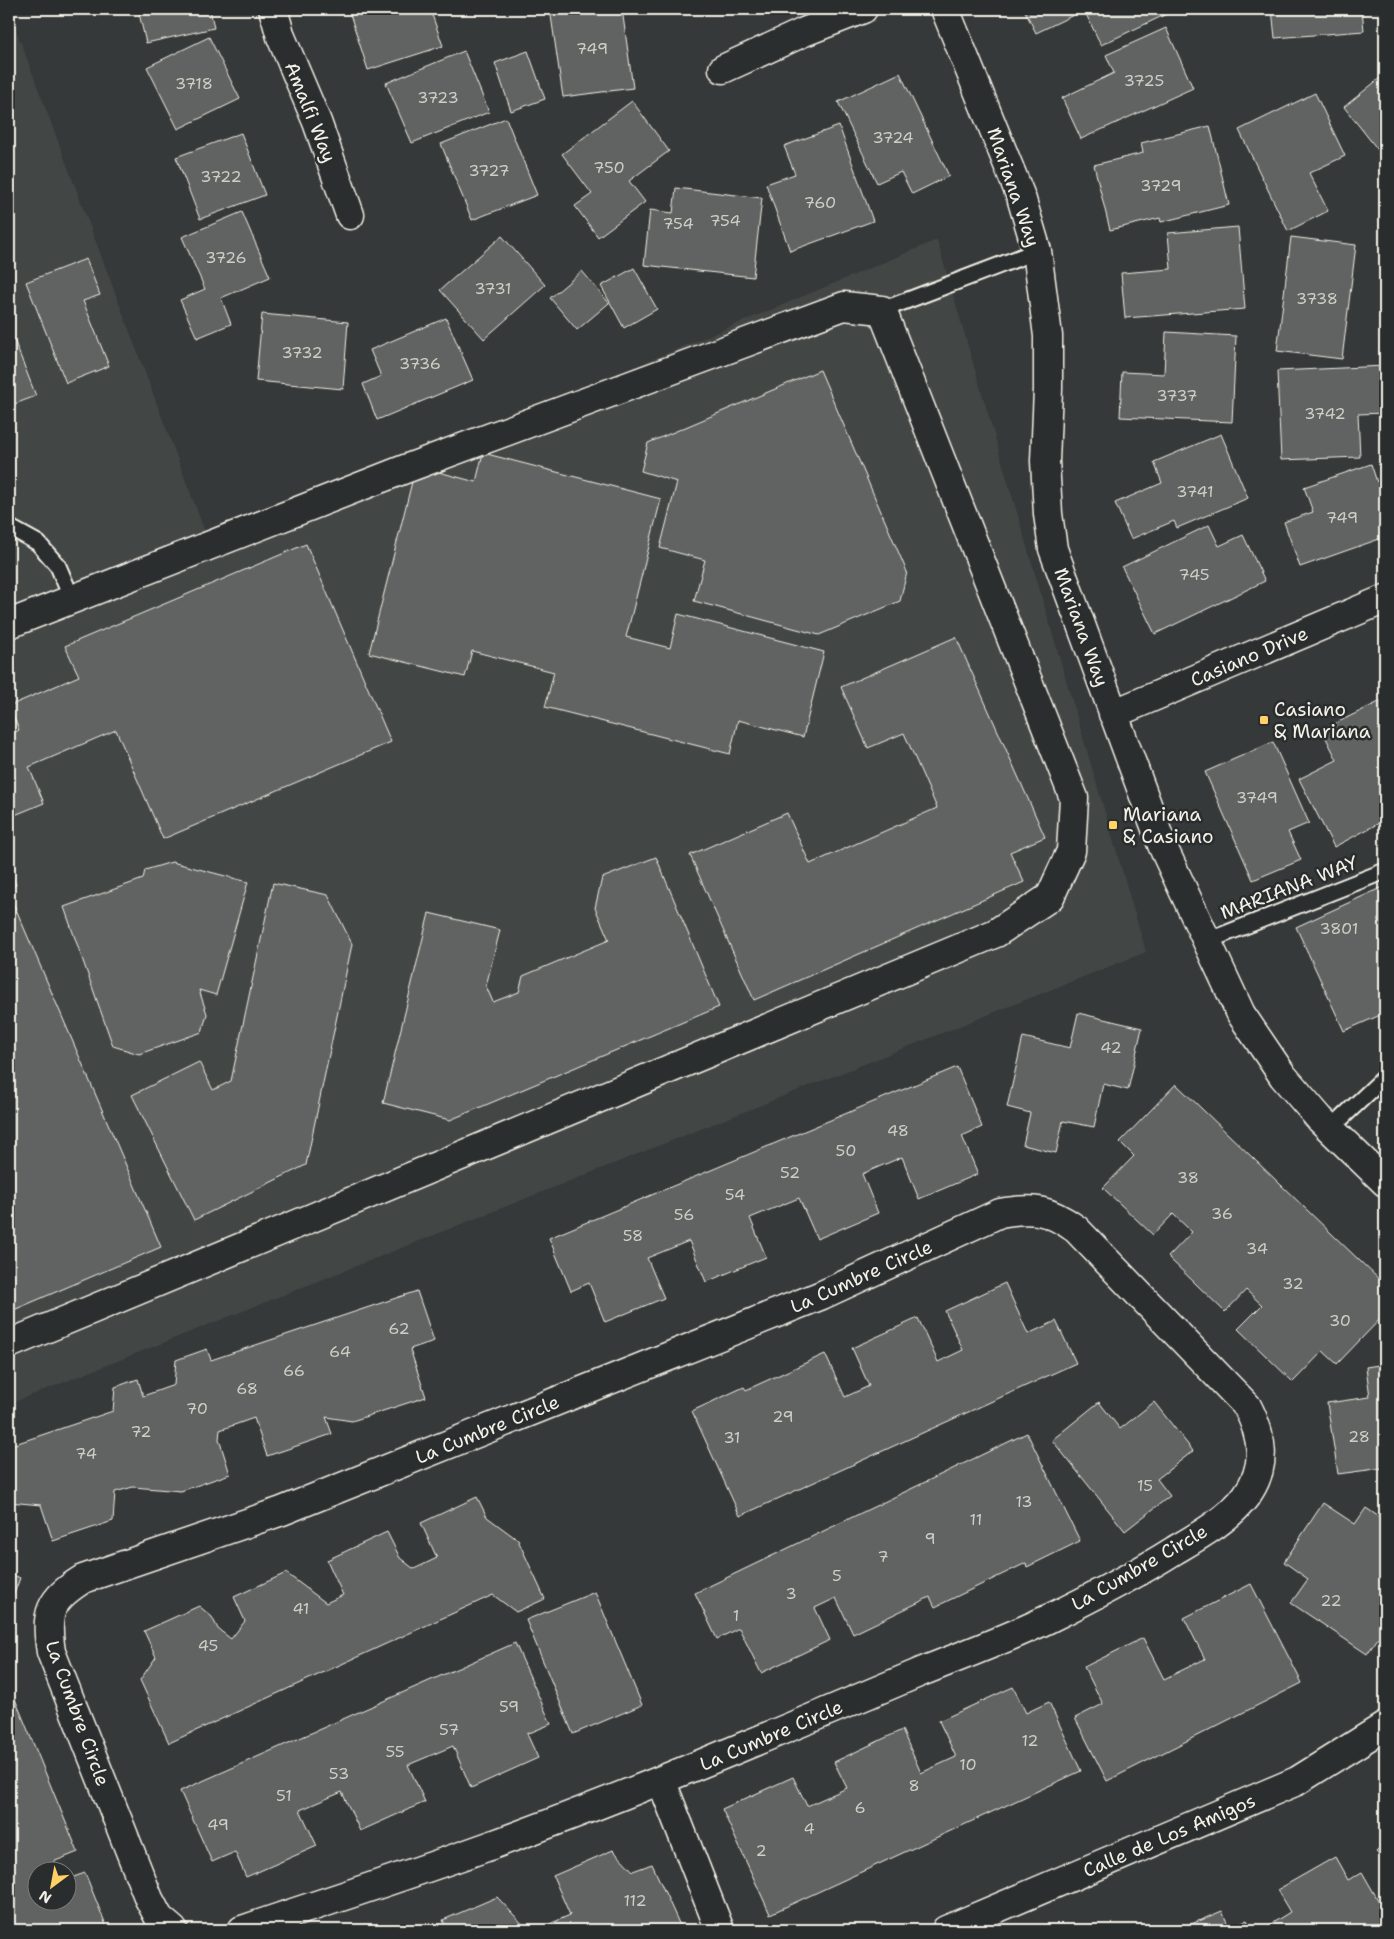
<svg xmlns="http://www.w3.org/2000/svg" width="1394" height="1939" font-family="'Shantell Sans',sans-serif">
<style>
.built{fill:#434645}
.building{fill:#616362;stroke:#f4f1e8}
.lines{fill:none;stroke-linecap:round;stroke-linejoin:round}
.lane-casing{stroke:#f4f1e8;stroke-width:19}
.street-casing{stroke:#f4f1e8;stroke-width:31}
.lane{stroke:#2a2d2e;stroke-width:15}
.street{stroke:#2a2d2e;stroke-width:28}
.poi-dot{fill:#ffd166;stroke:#2a2d2e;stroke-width:2}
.labels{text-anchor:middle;stroke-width:5;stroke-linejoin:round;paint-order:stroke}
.number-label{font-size:16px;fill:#cfcec6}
.street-label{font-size:19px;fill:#f4f1e8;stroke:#2a2d2e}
.poi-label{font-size:19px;fill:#f4f1e8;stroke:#2a2d2e;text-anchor:start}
</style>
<rect width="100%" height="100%" fill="#363939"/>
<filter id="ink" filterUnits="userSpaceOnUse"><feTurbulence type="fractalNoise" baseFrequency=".02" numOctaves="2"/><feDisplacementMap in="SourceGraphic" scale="10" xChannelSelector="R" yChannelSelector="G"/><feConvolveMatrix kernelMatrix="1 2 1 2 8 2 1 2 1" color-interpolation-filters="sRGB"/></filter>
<g filter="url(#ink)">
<path class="built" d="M9,11L210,545L937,240L1146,952L9,1404Z"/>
<path class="building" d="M138,9H210L214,28L146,43Z
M355,9H430L443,46L368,70L349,11Z
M550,9H622L633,88L563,97Z
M1024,9H1175V10L1101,45L1084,10L1036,33Z
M1272,9H1362L1364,31L1275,38Z
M1166,28L1193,88L1081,139L1062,98L1114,73L1106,55Z
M209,37L240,99L178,129L147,67Z
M464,51L489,112L412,143L386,83Z
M528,51L545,99L511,111L495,63Z
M900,73L949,176L912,194L901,172L877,183L838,102Z
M1385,74V152L1382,155L1344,107Z
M1315,93L1345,156L1309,173L1328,211L1288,231L1239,130Z
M632,101L669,151L629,181L645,202L598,237L575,206L592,194L562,154Z
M506,118L537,195L472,220L441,144Z
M839,126L873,221L790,251L766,184L795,174L784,146Z
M1210,126L1229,205L1161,222L1160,218L1110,230L1094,165L1143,153L1141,143Z
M241,133L265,195L200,219L176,157Z
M676,188L762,198L753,277L644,265L650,210L673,213Z
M242,212L270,277L221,298L231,324L197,338L180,300L205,289L182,237Z
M1238,227L1245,309L1125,318L1121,273L1171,269L1168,233Z
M502,236L545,285L484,339L440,290Z
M1291,237L1356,245L1342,359L1277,351Z
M86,259L100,295L83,301L109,366L66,383L26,282Z
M634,268L657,309L624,328L601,286Z
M582,271L609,303L577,330L550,298Z
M262,314L348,322L343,389L256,381Z
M446,318L473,380L377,420L363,384L381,376L370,350Z
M9,327L36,396L9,406Z
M1166,332L1236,336L1232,422L1120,417L1122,372L1164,374Z
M1385,366V413L1358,414L1360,457L1281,460L1277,371Z
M820,370L907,572L900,601L819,635L694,601L705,560L660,548L677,482L641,471L648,443Z
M1221,434L1248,498L1177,528L1174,521L1131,539L1115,503L1162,483L1154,462Z
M483,453L661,499L626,637L670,648L678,614L824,652L803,737L738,720L730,754L545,707L554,672L472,651L465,677L369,653L416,466L476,482Z
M1371,464L1377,482L1385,479V537L1300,567L1284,522L1313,512L1304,487Z
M1209,525L1219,546L1243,535L1265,581L1155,634L1122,567Z
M306,544L391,742L163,839L116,730L29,767L44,803L10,817L9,735L19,730L9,706L79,676L65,646Z
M956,637L1045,837L1010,852L1024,882L754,1000L690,855L787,813L810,864L937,808L904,733L868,748L841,687Z
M1385,699V820L1334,847L1299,779L1337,760L1322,730Z
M1273,742L1309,823L1288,832L1301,860L1253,880L1205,772Z
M656,857L719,1007L450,1120L383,1103L429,913L500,930L486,986L493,1002L519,992L523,976L609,940L595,908L602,878Z
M172,862L248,882L216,995L199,990L207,1014L202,1032L139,1054L113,1046L64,907L143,879L145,870Z
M9,867L16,885L9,889Z
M273,883L328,895L352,944L306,1165L194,1220L132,1095L199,1062L213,1090L231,1081Z
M1385,886V1013L1344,1031L1296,927Z
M9,893L161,1247L9,1312Z
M1078,1013L1142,1028L1128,1090L1103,1084L1094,1127L1063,1121L1056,1153L1023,1145L1030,1113L1007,1107L1023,1037L1070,1048Z
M957,1067L982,1127L962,1136L978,1174L919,1199L902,1157L862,1174L878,1213L817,1239L799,1198L750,1218L766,1257L706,1282L689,1241L647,1258L664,1298L605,1322L589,1283L571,1291L549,1238Z
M1176,1084L1385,1285V1314L1337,1364L1323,1351L1293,1382L1238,1329L1262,1305L1246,1290L1225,1312L1168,1257L1192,1232L1173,1214L1153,1235L1103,1188L1134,1156L1120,1142Z
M1005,1283L1028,1334L1056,1321L1076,1363L740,1516L692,1411L744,1387L746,1390L825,1354L845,1397L869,1386L852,1348L918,1318L938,1362L963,1350L945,1311Z
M417,1291L434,1341L410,1349L426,1397L352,1421L326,1417L332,1434L267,1456L254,1418L220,1430L219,1439L230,1474L181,1491L133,1487L115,1492L113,1521L53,1541L41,1505L9,1502V1446L113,1411L115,1387L138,1379L143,1396L174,1385L176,1360L207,1349L211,1360Z
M1385,1364V1480L1383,1468L1338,1474L1327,1403L1370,1397L1366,1367Z
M1099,1402L1120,1429L1154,1402L1193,1451L1157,1479L1170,1496L1125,1531L1052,1440Z
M1027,1433L1080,1541L1027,1567L1026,1563L935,1607L930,1597L853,1634L836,1598L815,1608L830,1640L761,1673L739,1628L717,1639L695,1593Z
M477,1497L487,1517L518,1540L545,1599L516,1612L493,1595L169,1743L140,1680L156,1657L144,1631L199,1606L212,1617L218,1629L231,1639L245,1621L234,1597L286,1573L326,1603L343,1595L327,1560L387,1532L400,1558L414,1569L437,1558L421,1523Z
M1323,1503L1355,1524L1366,1508L1385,1521V1604L1381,1610L1385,1613V1628L1367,1654L1291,1603L1308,1579L1284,1562Z
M9,1573L20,1578L9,1607Z
M1251,1584L1302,1683L1107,1781L1075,1718L1103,1704L1084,1667L1143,1638L1164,1679L1205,1659L1184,1618Z
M595,1592L642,1705L573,1734L526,1620Z
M515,1643L551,1724L527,1734L538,1758L471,1788L453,1746L408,1765L425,1802L360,1831L342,1792L300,1810L317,1846L246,1877L235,1852L212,1862L180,1791Z
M1013,1687L1026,1713L1049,1702L1081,1771L770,1914L722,1809L793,1777L807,1806L847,1788L834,1762L902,1730L921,1773L956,1757L939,1721Z
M15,1699L78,1852L53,1862L57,1872H38V1902H68V1879L85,1873L108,1930H9V1701Z
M1385,1843V1861L1376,1852Z
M613,1850L633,1871L652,1864L682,1930H536L570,1915L553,1876Z
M1335,1857L1348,1880L1362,1872L1385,1912V1930H1268L1266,1927L1290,1912L1277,1890Z
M497,1897L528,1930H447L443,1920Z
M1222,1911L1229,1927L1247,1920L1252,1930H1177Z"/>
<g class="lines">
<defs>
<path id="lane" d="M882,310L1037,251
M9,527L38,543L58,566L72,599
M1207,941L1385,871
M1330,1129L1385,1077"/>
<path id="street" d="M273,9L281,37L317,122L350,215
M945,9L1021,197L1037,251L1048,336V389L1045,461L1048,514L1053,549L1162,845L1241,1014L1283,1076L1320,1119L1385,1182
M723,69L804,32L863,9
M9,624L405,469L844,306L882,310L1074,798L1071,851L1050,897L996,933L9,1344
M1113,714L1385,599
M661,1780L720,1930
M173,1930L159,1918L149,1899L51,1652C45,1613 49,1600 83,1579L282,1511L822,1295L1000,1213C1033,1207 1048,1209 1076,1229L1247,1406C1263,1437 1268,1466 1246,1496C1229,1519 1199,1536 1175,1550C1134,1576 1091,1598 1048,1619C1007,1639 963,1655 921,1672C779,1732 637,1792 492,1845C409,1875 325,1902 242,1930
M946,1930L1297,1781L1385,1726"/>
</defs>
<use href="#lane" class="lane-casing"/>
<use href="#street" class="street-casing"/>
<use href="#lane" class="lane"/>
<use href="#street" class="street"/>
</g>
</g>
<g class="poi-dot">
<rect x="1259" y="715" width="10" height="10" rx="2.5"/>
<rect x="1108" y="820" width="10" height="10" rx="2.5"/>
</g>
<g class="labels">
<g class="number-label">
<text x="592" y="54">749</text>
<text x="1144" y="86">3725</text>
<text x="194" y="89">3718</text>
<text x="438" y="103">3723</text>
<text x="893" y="143">3724</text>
<text x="609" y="173">750</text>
<text x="489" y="176">3727</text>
<text x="221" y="182">3722</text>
<text x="1161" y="191">3729</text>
<text x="820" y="208">760</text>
<text x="725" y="226">754</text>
<text x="678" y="229">754</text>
<text x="226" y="263">3726</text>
<text x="493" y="294">3731</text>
<text x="1317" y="304">3738</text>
<text x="302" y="358">3732</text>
<text x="420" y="369">3736</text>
<text x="1177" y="401">3737</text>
<text x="1325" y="419">3742</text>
<text x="1195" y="497">3741</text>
<text x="1342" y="523">749</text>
<text x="1194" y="580">745</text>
<text x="1257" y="803">3749</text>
<text x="1339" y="934">3801</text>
<text x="1111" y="1053">42</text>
<text x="898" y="1136">48</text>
<text x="846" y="1156">50</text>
<text x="790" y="1178">52</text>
<text x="1188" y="1183">38</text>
<text x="735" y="1200">54</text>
<text x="1222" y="1219">36</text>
<text x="684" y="1220">56</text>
<text x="633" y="1241">58</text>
<text x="1257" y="1254">34</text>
<text x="1293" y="1289">32</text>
<text x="1340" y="1326">30</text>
<text x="399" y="1334">62</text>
<text x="340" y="1357">64</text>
<text x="294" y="1376">66</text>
<text x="247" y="1394">68</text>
<text x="197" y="1414">70</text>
<text x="783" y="1422">29</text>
<text x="141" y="1437">72</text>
<text x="1359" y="1442">28</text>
<text x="732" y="1443">31</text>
<text x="86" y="1459">74</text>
<text x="1145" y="1491">15</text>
<text x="1024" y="1507">13</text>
<text x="976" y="1525">11</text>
<text x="930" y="1544">9</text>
<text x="883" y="1562">7</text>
<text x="837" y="1581">5</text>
<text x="791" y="1599">3</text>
<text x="1331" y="1606">22</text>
<text x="301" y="1614">41</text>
<text x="736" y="1621">1</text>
<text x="208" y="1651">45</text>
<text x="509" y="1712">59</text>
<text x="449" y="1735">57</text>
<text x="1030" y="1746">12</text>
<text x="395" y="1757">55</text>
<text x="968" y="1770">10</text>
<text x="339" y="1779">53</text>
<text x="914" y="1791">8</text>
<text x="284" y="1801">51</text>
<text x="860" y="1813">6</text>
<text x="218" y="1830">49</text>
<text x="809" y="1834">4</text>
<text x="761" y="1856">2</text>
<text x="635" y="1906">112</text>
</g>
<g class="street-label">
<text transform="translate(311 112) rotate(68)" y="7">Amalfi Way</text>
<text transform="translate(1014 187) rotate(71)" y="7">Mariana Way</text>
<text transform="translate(1082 627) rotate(70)" y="7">Mariana Way</text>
<text transform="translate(1249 656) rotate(-23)" y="7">Casiano Drive</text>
<text transform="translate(1289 887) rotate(-21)" y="7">MARIANA WAY</text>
<text transform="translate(861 1276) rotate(-24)" y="7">La Cumbre Circle</text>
<text transform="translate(487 1429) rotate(-22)" y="7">La Cumbre Circle</text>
<text transform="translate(1139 1567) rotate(-30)" y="7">La Cumbre Circle</text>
<text transform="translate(78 1713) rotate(70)" y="7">La Cumbre Circle</text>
<text transform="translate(771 1735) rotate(-23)" y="7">La Cumbre Circle</text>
<text transform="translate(1169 1835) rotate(-23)" y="7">Calle de Los Amigos</text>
</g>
<g class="poi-label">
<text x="1274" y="716">Casiano<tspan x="1274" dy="22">&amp; Mariana</tspan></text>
<text x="1123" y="821">Mariana<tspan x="1123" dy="22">&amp; Casiano</tspan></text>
</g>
</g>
<rect width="1394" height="1939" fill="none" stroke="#2a2d2e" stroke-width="30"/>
<rect x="15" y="15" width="1364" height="1909" fill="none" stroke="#f4f1e8" stroke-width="2" filter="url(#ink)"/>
<g transform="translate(52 1886) rotate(212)"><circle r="24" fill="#2a2d2e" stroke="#7b7b78"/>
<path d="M0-4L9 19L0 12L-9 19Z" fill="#ffd166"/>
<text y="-8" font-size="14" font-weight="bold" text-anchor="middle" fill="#f4f1e8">N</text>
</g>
</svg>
